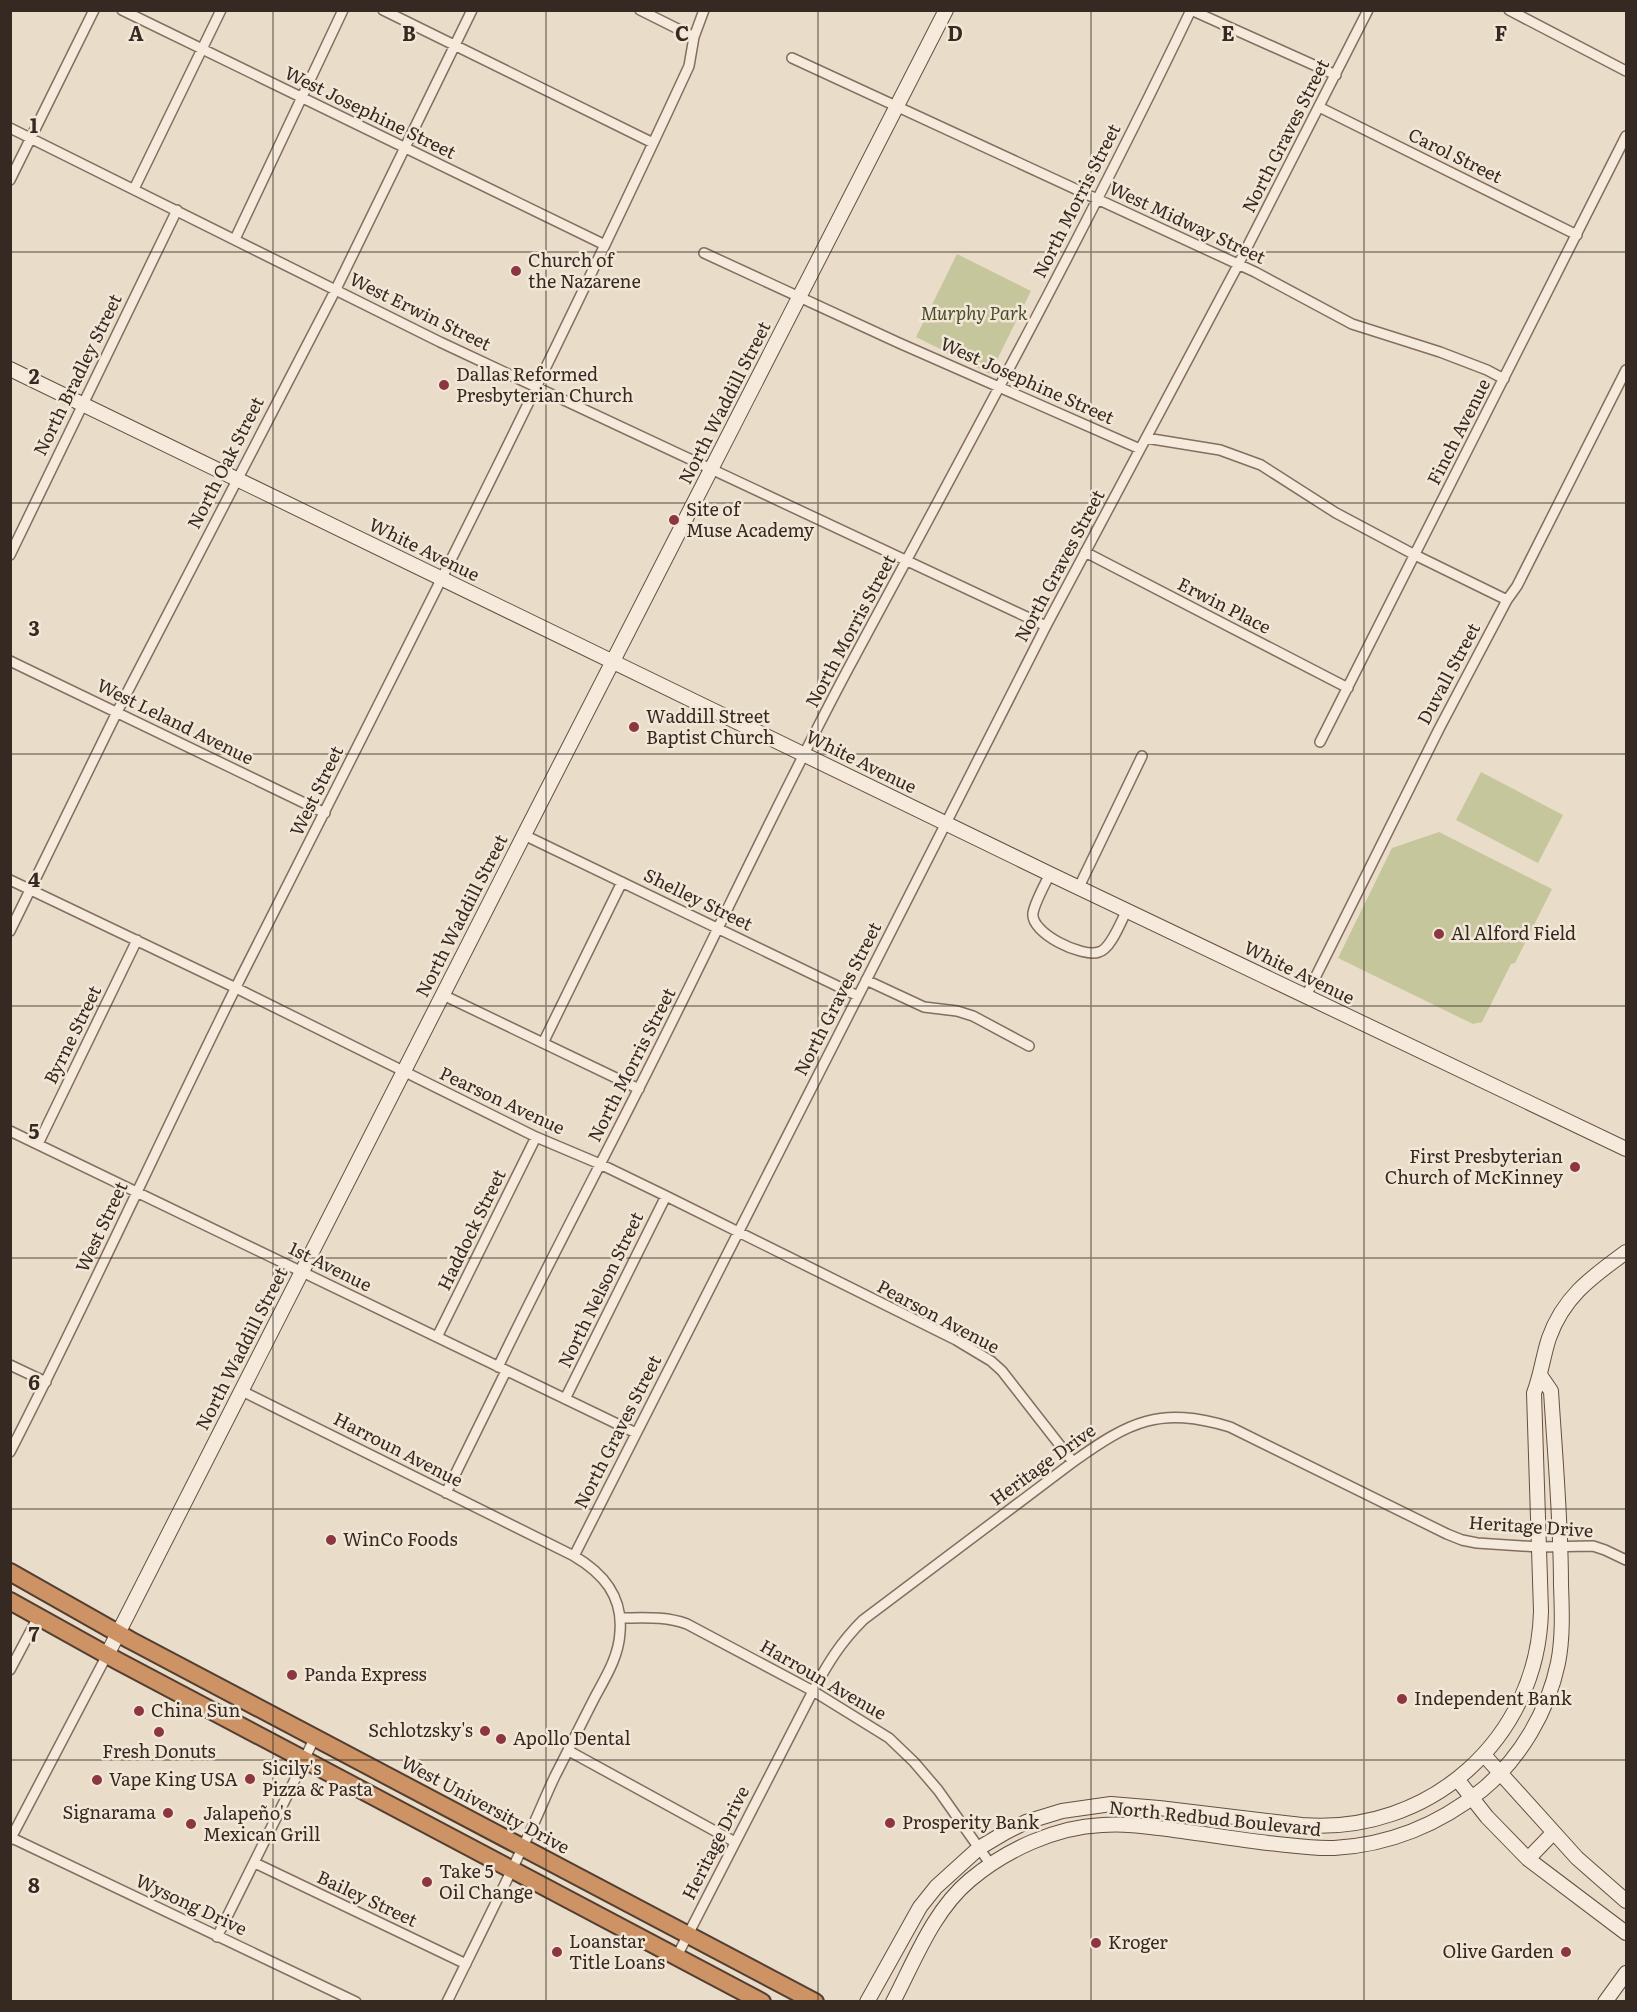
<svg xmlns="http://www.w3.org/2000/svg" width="1637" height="2012" font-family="Literata,serif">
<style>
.green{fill:#c6c69d}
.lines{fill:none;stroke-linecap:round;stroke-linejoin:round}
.street-casing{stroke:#836e5f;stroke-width:12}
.secondary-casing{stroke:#655042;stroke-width:16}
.highway-casing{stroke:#523e33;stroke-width:20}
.street{stroke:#f5eadb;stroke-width:9}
.secondary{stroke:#f5eadb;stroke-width:14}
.highway{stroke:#ce9364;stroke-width:16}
.grid{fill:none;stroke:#352921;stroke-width:1.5;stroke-opacity:0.55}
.poi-dot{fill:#8b3640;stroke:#f2e7d7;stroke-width:2}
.labels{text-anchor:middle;stroke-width:5;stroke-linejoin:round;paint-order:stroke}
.street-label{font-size:18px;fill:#352921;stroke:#f2e7d7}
.poi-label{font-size:18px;fill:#352921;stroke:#f2e7d7;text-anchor:start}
.park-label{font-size:18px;font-style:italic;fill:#4a4f2a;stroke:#f2e7d7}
.grid-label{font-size:20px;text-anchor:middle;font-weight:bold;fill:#352921;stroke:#f2e7d7;stroke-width:5;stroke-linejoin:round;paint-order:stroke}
</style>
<rect width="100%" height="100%" fill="#e9dcc8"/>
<path class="green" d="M957,254L1031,291L990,374L916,337Z
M1481,772L1563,815L1538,863L1456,820Z
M1439,832L1552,889L1515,963L1511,964L1482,1022L1473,1024L1338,958L1392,848Z"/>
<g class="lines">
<defs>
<path id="street" d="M122,10L605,245
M383,10L653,143
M640,10L694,37
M1509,10L1626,71
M792,58L1255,272L1352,324L1440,352L1487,370L1504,379
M1319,107L1577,235
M10,128L440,342L1046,626
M10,180L94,10
M134,189L221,10
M235,239L343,10
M704,253L899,343L1140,449
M1146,438L1220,450L1261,465L1336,513L1415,555L1507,600
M1085,552L1348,688
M10,555L177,210
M10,661L325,813
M1320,742L1626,136
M524,835L858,996
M1050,874C1045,884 1035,902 1033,913C1030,933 1082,958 1099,952C1111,949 1121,921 1127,910
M10,880L236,988L536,1137L600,1164L666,1196L956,1340L991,1361L1002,1371L1073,1462
M1079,887L1142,756
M10,931L117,712L336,289L472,10
M866,980L924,1007L957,1011L973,1016L1029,1046
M443,995L639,1089
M1306,996L1439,729L1507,600L1517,586L1626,370
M543,1043L622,882
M10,1131L636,1433
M38,1144L137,940
M437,1337L536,1137
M10,1365L46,1382
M498,1367C550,1259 607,1153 660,1046C723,920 782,793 848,669C965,451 1084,234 1191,10L1336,75
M240,1390L574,1556C603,1573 623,1596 620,1632C619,1655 607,1675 596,1695C582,1722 569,1749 555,1776C545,1797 537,1818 527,1838C501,1893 474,1947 447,2002
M565,1399L666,1196
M10,1452C89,1298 160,1140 237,985C391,680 546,376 689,66L694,37L704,10
M446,1493L506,1371
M574,1556L1046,626L1238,265L1368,10
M620,1618C644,1618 665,1616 687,1624L813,1691L889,1738L914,1762L938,1790L991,1865
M10,1670L38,1617
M569,1751L735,1842
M12,1838L356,2002
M10,1840L107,1655
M255,1863L466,1964
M217,1937L288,1794L315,1737
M677,1956L813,1691C828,1663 840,1643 863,1620L1073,1462C1130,1421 1160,1406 1230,1427L1447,1534L1462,1540L1477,1543L1539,1547L1593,1546L1605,1550L1626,1560"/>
<path id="secondary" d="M10,369L1050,874L1626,1149
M107,1655L524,835L946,10
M1484,1755L1577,1858L1626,1901
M1457,1779L1487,1817L1528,1859L1626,1933
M1528,1859L1553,1833
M867,2002L920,1907L936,1887L979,1848L1006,1832L1026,1822L1062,1811L1111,1804L1159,1808L1302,1825C1429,1835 1538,1739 1541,1611L1534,1393C1541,1375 1543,1356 1549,1338C1564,1296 1592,1277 1626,1252
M893,2002C915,1960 933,1911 970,1880C1006,1850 1055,1827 1102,1825C1126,1823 1150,1827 1174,1830C1205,1834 1236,1839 1268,1843C1290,1845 1312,1849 1334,1848C1389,1845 1440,1824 1482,1790C1520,1759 1548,1711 1558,1663C1563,1638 1562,1611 1561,1585C1561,1520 1555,1456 1551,1391L1540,1375
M1605,2002L1626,1973"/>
<path id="highway" d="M10,1572L130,1640L815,2002
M10,1601L116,1660L762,2002"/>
</defs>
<use href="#street" class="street-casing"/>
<use href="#secondary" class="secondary-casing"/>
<use href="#highway" class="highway-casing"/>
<use href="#street" class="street"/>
<use href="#secondary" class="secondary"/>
<use href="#highway" class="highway"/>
</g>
<path class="grid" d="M273,10V2002M546,10V2002M818,10V2002M1091,10V2002M1364,10V2002M10,252H1626M10,503H1626M10,754H1626M10,1006H1626M10,1258H1626M10,1509H1626M10,1760H1626"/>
<g class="poi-dot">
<circle cx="516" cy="271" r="6"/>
<circle cx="444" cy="385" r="6"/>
<circle cx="674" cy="520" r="6"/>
<circle cx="634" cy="727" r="6"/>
<circle cx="1439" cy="934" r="6"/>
<circle cx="1575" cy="1167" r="6"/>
<circle cx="331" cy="1540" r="6"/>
<circle cx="292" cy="1675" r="6"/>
<circle cx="1402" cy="1699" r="6"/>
<circle cx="139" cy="1711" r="6"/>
<circle cx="485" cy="1731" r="6"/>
<circle cx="159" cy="1732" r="6"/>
<circle cx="501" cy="1739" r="6"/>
<circle cx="250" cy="1779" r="6"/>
<circle cx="97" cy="1780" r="6"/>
<circle cx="168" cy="1813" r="6"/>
<circle cx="890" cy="1823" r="6"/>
<circle cx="191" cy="1824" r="6"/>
<circle cx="427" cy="1882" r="6"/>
<circle cx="1096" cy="1943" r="6"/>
<circle cx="557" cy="1952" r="6"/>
<circle cx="1566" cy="1952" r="6"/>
</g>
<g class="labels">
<g class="street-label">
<text transform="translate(370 113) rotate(26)" y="6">West Josephine Street</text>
<text transform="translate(1286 136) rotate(-63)" y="6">North Graves Street</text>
<text transform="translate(1455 156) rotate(26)" y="6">Carol Street</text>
<text transform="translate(1077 201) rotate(-63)" y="6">North Morris Street</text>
<text transform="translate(1187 223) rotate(25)" y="6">West Midway Street</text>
<text transform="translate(420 312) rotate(26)" y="6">West Erwin Street</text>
<text transform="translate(78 375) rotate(-64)" y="6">North Bradley Street</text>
<text transform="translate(1027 381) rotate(24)" y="6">West Josephine Street</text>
<text transform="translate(725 403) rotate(-63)" y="6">North Waddill Street</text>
<text transform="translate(1459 432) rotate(-63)" y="6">Finch Avenue</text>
<text transform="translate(226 463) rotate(-63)" y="6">North Oak Street</text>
<text transform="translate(424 550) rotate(26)" y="6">White Avenue</text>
<text transform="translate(1060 566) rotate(-62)" y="6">North Graves Street</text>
<text transform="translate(1224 606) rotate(27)" y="6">Erwin Place</text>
<text transform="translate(851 631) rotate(-62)" y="6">North Morris Street</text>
<text transform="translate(1449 674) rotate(-62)" y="6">Duvall Street</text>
<text transform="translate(175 722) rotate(26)" y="6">West Leland Avenue</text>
<text transform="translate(861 762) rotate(26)" y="6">White Avenue</text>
<text transform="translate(317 791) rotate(-64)" y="6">West Street</text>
<text transform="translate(698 900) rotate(26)" y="6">Shelley Street</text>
<text transform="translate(462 916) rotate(-63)" y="6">North Waddill Street</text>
<text transform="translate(1299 973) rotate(26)" y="6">White Avenue</text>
<text transform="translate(838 999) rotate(-63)" y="6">North Graves Street</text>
<text transform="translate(73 1035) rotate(-64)" y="6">Byrne Street</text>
<text transform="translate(632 1065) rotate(-63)" y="6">North Morris Street</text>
<text transform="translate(502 1101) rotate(25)" y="6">Pearson Avenue</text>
<text transform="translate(102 1227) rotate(-65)" y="6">West Street</text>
<text transform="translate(472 1230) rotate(-64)" y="6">Haddock Street</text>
<text transform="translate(330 1267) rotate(26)" y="6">1st Avenue</text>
<text transform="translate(601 1290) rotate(-64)" y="6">North Nelson Street</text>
<text transform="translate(938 1317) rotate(28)" y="6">Pearson Avenue</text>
<text transform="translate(242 1349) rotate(-63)" y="6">North Waddill Street</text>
<text transform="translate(618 1432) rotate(-63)" y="6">North Graves Street</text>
<text transform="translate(398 1450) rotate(27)" y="6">Harroun Avenue</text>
<text transform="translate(1043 1465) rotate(-36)" y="6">Heritage Drive</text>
<text transform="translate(1531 1527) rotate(4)" y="6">Heritage Drive</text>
<text transform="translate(823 1680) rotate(30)" y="6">Harroun Avenue</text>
<text transform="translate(485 1805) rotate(28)" y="6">West University Drive</text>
<text transform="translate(1215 1819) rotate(6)" y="6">North Redbud Boulevard</text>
<text transform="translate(716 1843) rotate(-63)" y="6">Heritage Drive</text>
<text transform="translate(367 1899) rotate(25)" y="6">Bailey Street</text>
<text transform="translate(191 1905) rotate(25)" y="6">Wysong Drive</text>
</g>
<g class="poi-label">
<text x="528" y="267">Church of<tspan x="528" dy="21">the Nazarene</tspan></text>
<text x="456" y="381">Dallas Reformed<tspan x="456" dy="21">Presbyterian Church</tspan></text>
<text x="686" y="516">Site of<tspan x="686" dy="21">Muse Academy</tspan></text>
<text x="646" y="723">Waddill Street<tspan x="646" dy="21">Baptist Church</tspan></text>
<text x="1451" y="940">Al Alford Field</text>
<text x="1563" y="1163" text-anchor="end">First Presbyterian<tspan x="1563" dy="21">Church of McKinney</tspan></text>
<text x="343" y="1546">WinCo Foods</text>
<text x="304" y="1681">Panda Express</text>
<text x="1414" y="1705">Independent Bank</text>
<text x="151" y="1717">China Sun</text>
<text x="473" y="1737" text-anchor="end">Schlotzsky's</text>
<text x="513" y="1745">Apollo Dental</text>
<text x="159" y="1758" text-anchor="middle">Fresh Donuts</text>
<text x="262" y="1775">Sicily's<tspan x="262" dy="21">Pizza &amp; Pasta</tspan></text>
<text x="109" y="1786">Vape King USA</text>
<text x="156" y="1819" text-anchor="end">Signarama</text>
<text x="203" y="1820">Jalapeño's<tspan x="203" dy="21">Mexican Grill</tspan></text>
<text x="902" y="1829">Prosperity Bank</text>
<text x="439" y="1878">Take 5<tspan x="439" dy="21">Oil Change</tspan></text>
<text x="569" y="1948">Loanstar<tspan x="569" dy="21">Title Loans</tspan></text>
<text x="1108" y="1949">Kroger</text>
<text x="1554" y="1958" text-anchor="end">Olive Garden</text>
</g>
<g class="park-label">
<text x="974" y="320">Murphy Park</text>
</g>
</g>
<g class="grid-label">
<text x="136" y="41">A</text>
<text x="409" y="41">B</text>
<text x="682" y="41">C</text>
<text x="955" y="41">D</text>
<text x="1228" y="41">E</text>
<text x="1501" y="41">F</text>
<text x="34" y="133">1</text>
<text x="34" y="384">2</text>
<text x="34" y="636">3</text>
<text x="34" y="887">4</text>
<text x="34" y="1139">5</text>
<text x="34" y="1390">6</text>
<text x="34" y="1642">7</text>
<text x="34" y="1893">8</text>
</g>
<rect width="1637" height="2012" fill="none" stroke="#352921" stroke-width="24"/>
</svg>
